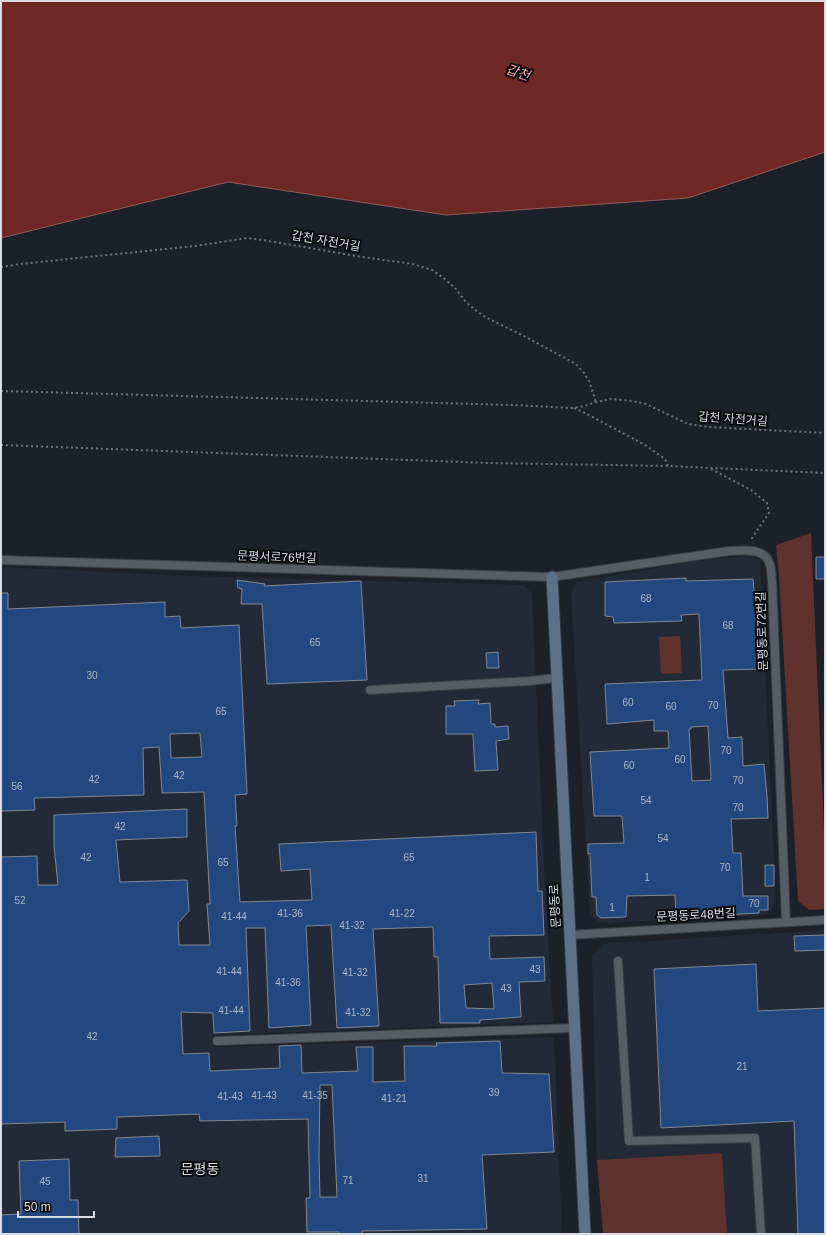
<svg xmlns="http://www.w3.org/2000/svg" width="826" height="1235" font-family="Helvetica,'Noto Sans KR',sans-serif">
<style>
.built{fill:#222a37}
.green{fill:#5f322e}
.water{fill:#6f2723;stroke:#8f5d5c}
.building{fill:#23487f;stroke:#818892;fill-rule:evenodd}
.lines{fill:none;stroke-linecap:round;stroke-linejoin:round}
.minor-casing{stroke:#393d43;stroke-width:10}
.secondary-casing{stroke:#393d43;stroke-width:13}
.path{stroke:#71767d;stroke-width:2;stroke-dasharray:2 3;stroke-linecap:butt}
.minor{stroke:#575d66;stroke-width:8}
.secondary{stroke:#5d708c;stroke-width:11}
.labels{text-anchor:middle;stroke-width:4;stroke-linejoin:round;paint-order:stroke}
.number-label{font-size:10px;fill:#acb7c9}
.street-label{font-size:12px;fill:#d9dce2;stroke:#080b0e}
.water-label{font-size:13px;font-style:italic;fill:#fda49b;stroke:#080b0e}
.quarter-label{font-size:14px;fill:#d9dce2;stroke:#080b0e}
</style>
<rect width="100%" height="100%" fill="#1c2129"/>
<path class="built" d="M751,555L760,561L776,904L767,915L602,923L590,917L571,593L577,582L689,562Z
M1,567L189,576L524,585L532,594L545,888L553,1022L213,1035V1047L554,1037L562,1234H1Z
M825,930V1234H727L722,1153L597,1160L592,956L602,944Z"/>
<path class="green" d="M811,533L825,853V909L809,910L798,901L779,576L776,545Z
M680,636L682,673L661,674L659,637Z
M722,1153L727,1234H603L597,1160Z"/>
<path class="water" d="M1,1H825V152L688,198L446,215L228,182L1,238Z"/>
<path class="building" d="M816,557H825V579H816Z
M686,578V581L753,579L760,669L723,670L728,738L742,737L743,766L764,764L767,796L768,818L731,819L733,853H741L743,896H768V910H759V913L705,916V918H676L675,895L627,896L626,917L601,918L597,915L596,897H592L590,853L588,854V844L624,843L622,816H594L590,752L669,748L668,731H654V720L607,724L605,684L702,680L699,614L681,615L682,621L614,623L613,617L605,616V582ZM708,726L711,780L692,781L689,729H691V727Z
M237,580L265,584L264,586L361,581L367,680L267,684L262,604H241L242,589L238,588Z
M1,593H8V609L165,602V617L180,616L181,628L239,625L247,794L235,795L237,826H235L240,902L312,900L310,869L281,871L279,844L536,832L538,891H542L544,935L489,936L490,959L544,957L545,981L519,982L521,1017L480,1020V1023H440L438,957H434L433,927L373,929L379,1026L337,1028L331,925L306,926L311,1025L269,1028L265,928H246L250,1031L214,1033L213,1013L181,1012L183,1054L209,1053L210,1071L280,1068L279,1046L301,1045L302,1073L358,1071L356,1047H373V1082L405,1081L404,1046H437L436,1043L500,1041L502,1073L549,1074L554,1152L482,1155L487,1229L362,1231V1234H339V1232H307L306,1198H310L308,1119L200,1121L199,1114L117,1117V1129L65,1131V1122L1,1124V857L37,856L38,885H58L54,846V815L187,809V837L116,840L120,882L187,880L189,911L178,923L179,945H210L207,904H210L204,792L162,793L159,747L143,748L144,795L34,798L35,810L1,811ZM200,733L202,757L171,758L170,734ZM492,983L494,1009L466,1008L464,985ZM320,1085H332L337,1197H320L319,1157Z
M498,652L499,668H487L486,653Z
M479,700L478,704L490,703L491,724H495V727L508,726L509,739L496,741L498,770L475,771L473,734H446V706H455L454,701Z
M765,865H774V886H765Z
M825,935V950L795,951L794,936Z
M756,964L758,1011L825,1008V1234H798L794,1121L661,1128L654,969Z
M159,1136L160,1156L115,1157L116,1138Z
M69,1159L70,1200H78L79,1234H1V1215L21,1214L19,1161Z"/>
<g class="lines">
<defs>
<path id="minor" d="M1,560L552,577L729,551C742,551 763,547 769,562C772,568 771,575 772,581L786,922
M370,690L529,681L557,678
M569,935L825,920
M618,961L629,1141L755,1138L761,1234
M217,1041L574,1028"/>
<path id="secondary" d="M552,577L585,1234"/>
</defs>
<use href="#minor" class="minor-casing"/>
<use href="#secondary" class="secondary-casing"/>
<path class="path" d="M1,267L20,264L195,246L247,238L263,240L356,256L413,264L432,270L445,279L456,289L465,301L474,309L487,318L522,335L576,364L584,373L589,381L596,402
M1,391L511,405L573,408L585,406L596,402L611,399L632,401L646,404L688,424L708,427L825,433
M574,408L585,413L645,445L665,459L668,466
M1,445L489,463L668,466L825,473
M711,469L751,490L767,503L769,513L752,538L753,542"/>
<use href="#minor" class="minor"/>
<use href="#secondary" class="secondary"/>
</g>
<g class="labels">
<g class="number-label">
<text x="646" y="602">68</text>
<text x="728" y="629">68</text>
<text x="315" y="646">65</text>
<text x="92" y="679">30</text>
<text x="628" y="706">60</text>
<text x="713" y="709">70</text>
<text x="671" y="710">60</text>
<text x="221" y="715">65</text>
<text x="726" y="754">70</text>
<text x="680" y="763">60</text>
<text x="629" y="769">60</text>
<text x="179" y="779">42</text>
<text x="94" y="783">42</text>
<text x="738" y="784">70</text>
<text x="17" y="790">56</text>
<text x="646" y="804">54</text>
<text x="738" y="811">70</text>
<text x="120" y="830">42</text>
<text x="663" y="842">54</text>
<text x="86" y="861">42</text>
<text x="409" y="861">65</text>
<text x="223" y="866">65</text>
<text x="725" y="871">70</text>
<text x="647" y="881">1</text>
<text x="20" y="904">52</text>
<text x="754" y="907">70</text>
<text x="612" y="911">1</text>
<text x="290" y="917">41-36</text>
<text x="402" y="917">41-22</text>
<text x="234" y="920">41-44</text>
<text x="352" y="929">41-32</text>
<text x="535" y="973">43</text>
<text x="229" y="975">41-44</text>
<text x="355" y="976">41-32</text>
<text x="288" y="986">41-36</text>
<text x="506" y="992">43</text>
<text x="231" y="1014">41-44</text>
<text x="358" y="1016">41-32</text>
<text x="92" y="1040">42</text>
<text x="742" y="1070">21</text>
<text x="494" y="1096">39</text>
<text x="264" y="1099">41-43</text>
<text x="315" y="1099">41-35</text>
<text x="230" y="1100">41-43</text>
<text x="394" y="1102">41-21</text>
<text x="423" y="1182">31</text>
<text x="348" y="1184">71</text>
<text x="45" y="1185">45</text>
</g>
<g class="street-label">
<text transform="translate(326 241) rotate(10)" y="4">갑천 자전거길</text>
<text transform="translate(733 419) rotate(4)" y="4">갑천 자전거길</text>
<text transform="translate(277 557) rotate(2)" y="4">문평서로76번길</text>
<text transform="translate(762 631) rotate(-92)" y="4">문평동로72번길</text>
<text transform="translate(555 906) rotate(-93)" y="4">문평동로</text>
<text transform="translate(696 915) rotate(-3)" y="4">문평동로48번길</text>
</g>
<g class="water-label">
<text transform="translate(518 72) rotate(18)" y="5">갑천</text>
</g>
<g class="quarter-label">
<text x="200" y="1174">문평동</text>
</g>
</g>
<rect width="826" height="1235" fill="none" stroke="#d9dce2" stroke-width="4"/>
<path d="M18 1211v6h76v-6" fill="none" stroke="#d9dce2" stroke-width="2"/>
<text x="24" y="1211" font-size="12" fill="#d9dce2" stroke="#080b0e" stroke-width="3" paint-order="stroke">50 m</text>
</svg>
